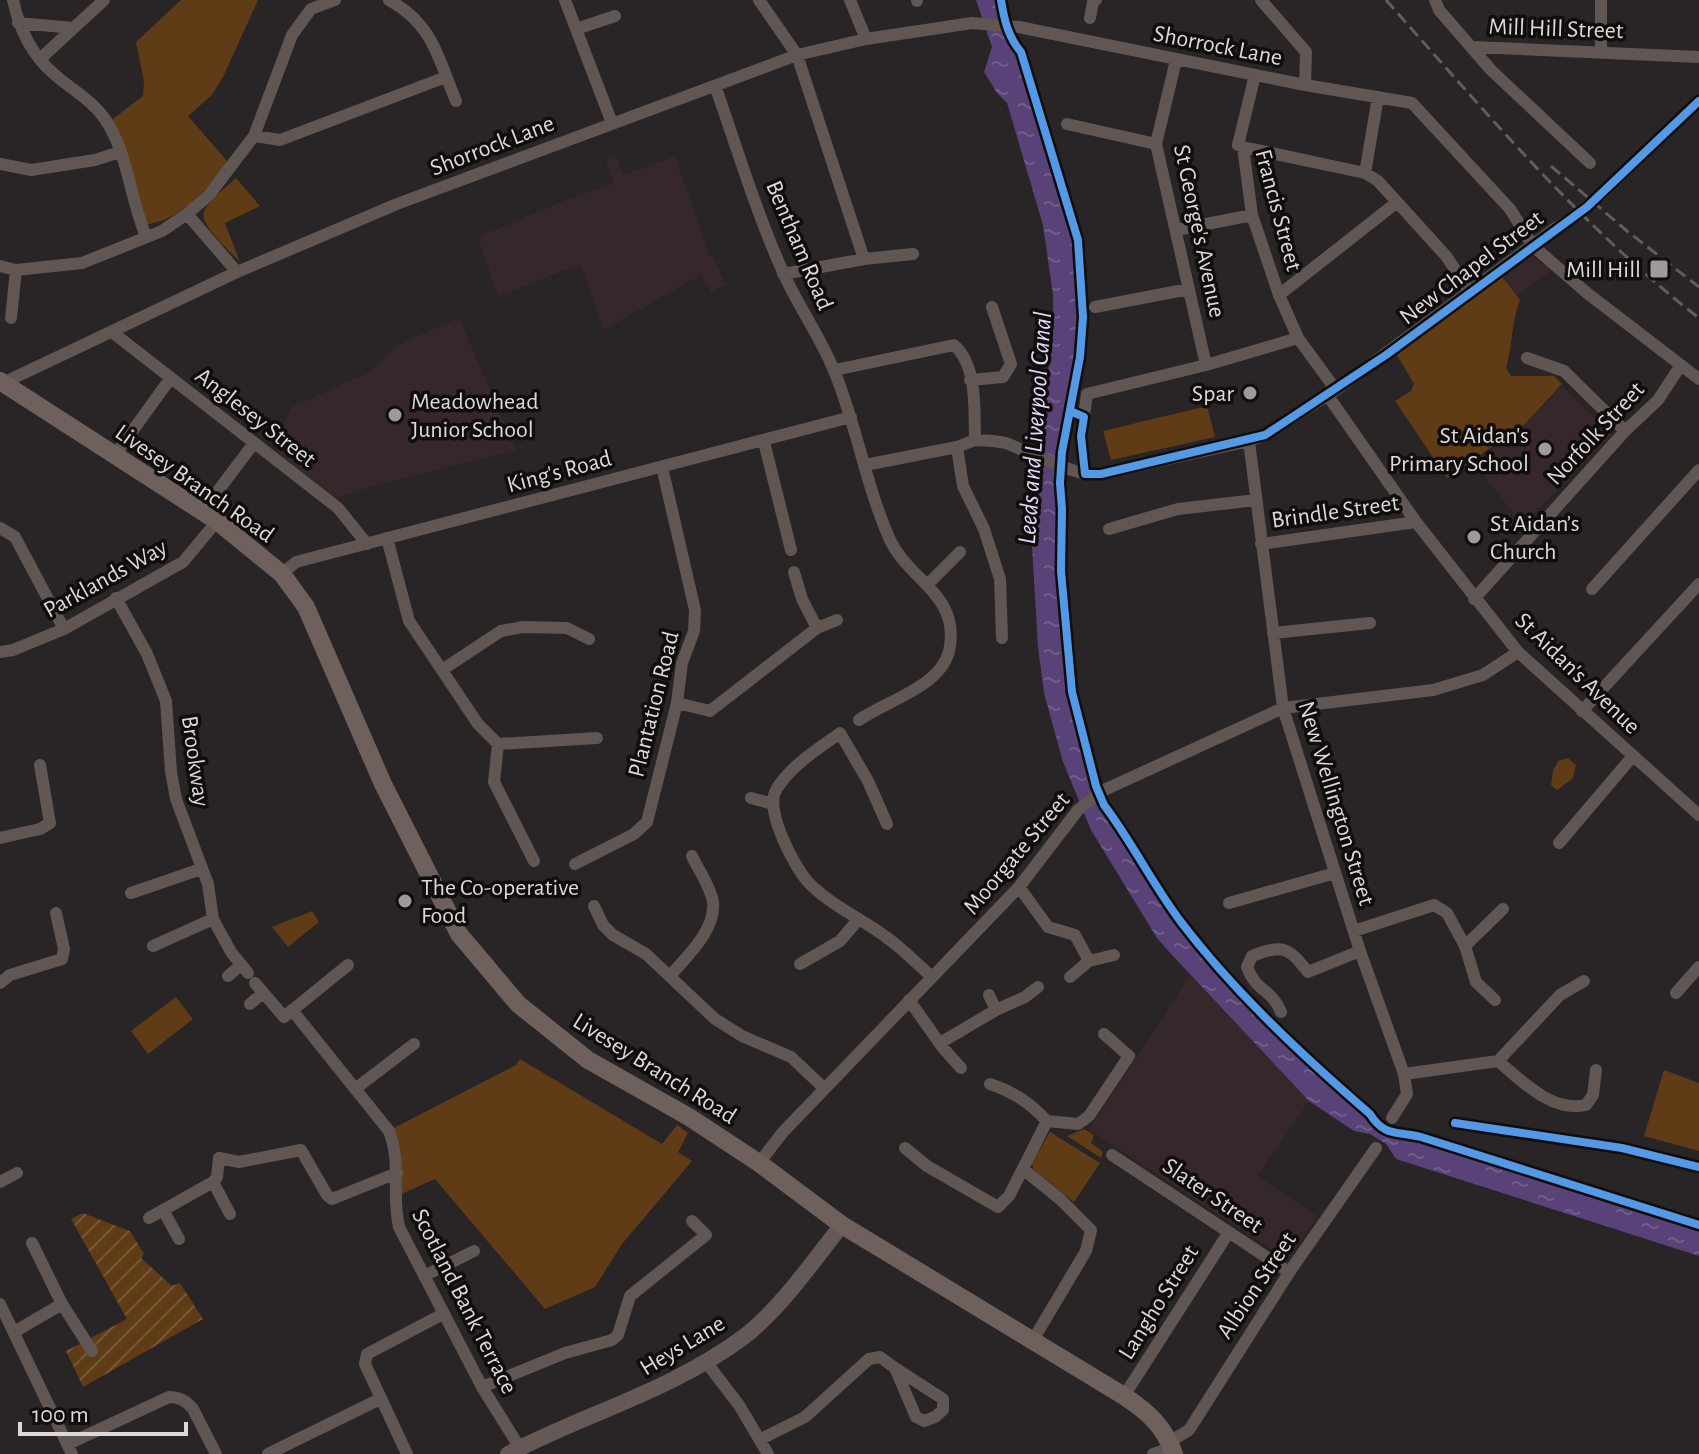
<svg xmlns="http://www.w3.org/2000/svg" width="1699" height="1454" font-family="'Alegreya Sans',sans-serif">
<style>
.built{fill:#35272a}
.green{fill:#5f3c16}
.garden{fill:url(#garden-furrows)}
.water{fill:url(#water-ripples)}
.lines{fill:none;stroke-linecap:round;stroke-linejoin:round}
.street{stroke:#605654;stroke-width:12}
.secondary{stroke:#645956;stroke-width:16}
.primary{stroke:#6d605d;stroke-width:18}
.rail{stroke:#635b5c;stroke-width:3;stroke-dasharray:12 6;stroke-linecap:butt}
.street-bridge{stroke:#605654;stroke-width:12}
.cycleway-casing{stroke:#100d0d;stroke-width:13}
.cycleway{stroke:#5399e6;stroke-width:8}
.poi-dot{fill:#9f999a;stroke:#100d0d;stroke-width:3}
.labels{text-anchor:middle;stroke-width:7;stroke-linejoin:round;paint-order:stroke}
.street-label{font-size:24px;fill:#ded8d9;stroke:#100d0d}
.poi-label{font-size:24px;fill:#ded8d9;stroke:#100d0d;text-anchor:end}
.water-label{font-size:26px;font-style:italic;fill:#e6d8fc;stroke:#100d0d}
</style>
<defs>
<pattern id="garden-furrows" width="10" height="10" patternUnits="userSpaceOnUse" patternTransform="scale(2)"><rect width="10" height="10" fill="#5f3c16"/><path d="M-1 1l2-2M0 10L10 0M9 11l2-2" fill="none" stroke="#765737"/></pattern>
<pattern id="water-ripples" width="26" height="14" patternUnits="userSpaceOnUse" patternTransform="scale(2)"><rect width="26" height="14" fill="#594277"/><path d="M2 4q2-2 4 0t4 0M15 11q2-2 4 0t4 0" fill="none" stroke="#705d8a"/></pattern>
</defs>
<rect width="100%" height="100%" fill="#292425"/>
<path class="built" d="M616,155L623,175L675,156L710,256H713L726,285L711,292L701,275L604,330L580,264L498,297L478,237L558,203L614,183L605,158Z
M1529,254L1552,270L1517,296L1502,275Z
M459,318L516,450L371,487L335,499L279,454L277,438L291,407L372,371L399,344Z
M1562,386L1612,435L1523,525L1473,462L1519,430Z
M1190,975L1309,1101L1258,1176L1317,1216L1288,1260L1089,1130Z"/>
<path class="green" d="M181,0H258L223,77L212,95L188,116L228,162C212,183 190,209 164,220C159,222 152,223 145,225L110,121L143,96L144,81L136,42Z
M236,178L260,206L225,223L240,262C231,252 198,224 204,211C210,199 226,187 236,178Z
M1501,275L1520,300C1511,322 1513,345 1506,368L1511,376H1554L1562,384L1525,424L1447,478L1395,401L1411,391L1414,384L1394,350Z
M1207,406L1215,437L1111,460L1103,431Z
M1568,758L1576,765L1573,778L1557,790L1551,785L1553,771L1558,761Z
M312,911L319,922L288,947L272,927Z
M176,997L193,1019L148,1054L131,1031Z
M520,1059L662,1144L677,1125L688,1133L678,1152L692,1161L622,1244L595,1287L545,1309L435,1179L397,1196L392,1129L516,1065Z
M1664,1070L1699,1083V1151L1644,1136Z
M1084,1129L1094,1135L1091,1143L1103,1152L1101,1158L1067,1136Z
M1050,1132L1100,1163L1074,1202L1033,1169L1032,1163Z"/>
<path class="garden" d="M83,1213L130,1231L144,1254L141,1258L172,1286L180,1283L203,1319L83,1387L66,1351L127,1319L71,1219Z"/>
<path class="water" d="M976,0H998L999,17L1008,45L1017,55L1032,99L1072,232L1077,266L1079,296L1075,364L1056,479L1059,518L1058,568L1060,619L1066,676L1090,779L1104,810L1146,878L1190,939L1302,1060L1366,1115L1374,1126L1391,1136L1409,1137L1699,1229V1256L1396,1159L1386,1144L1370,1134L1354,1131L1309,1101L1172,955L1157,938L1091,830L1063,762L1044,693L1038,647L1032,546L1035,503L1042,474V410L1053,340V295L1043,225L1007,103L997,93L984,72L992,47Z"/>
<g class="lines">
<path class="street" d="M13,0C19,29 31,54 54,74C72,90 92,100 105,119C128,153 130,199 146,236
M389,0C433,24 438,58 456,101
M565,0L612,123
M759,0L797,55L864,259
M850,0L866,39
M917,0V1
M1261,0L1306,52L1305,85
M1435,0L1439,10L1491,70L1590,163
M1601,0V52
M1090,18L1093,2L1096,0
M18,23L74,28
M576,29L615,16
M1473,47L1699,57
M40,59L104,0
M1176,60L1156,144L1206,365
M1255,75L1238,145L1243,147L1252,215L1279,295L1298,338L1336,390
M716,88C737,149 756,211 782,270C797,305 821,337 835,373C857,427 866,486 890,540C909,580 958,594 950,646C945,686 887,700 859,720
M1067,124L1156,144
M254,136L280,140L446,77
M1243,147L1365,173L1378,181L1446,256L1470,292
M0,164L31,170L95,160L120,152
M1365,173L1378,97
M1602,194L1699,101
M187,214L237,272
M1176,230L1252,215
M0,266L16,270L82,263L162,231L187,214L209,195L254,136L292,35L311,9L335,0
M783,274L864,259L913,254
M1279,295L1396,203
M1095,307L1189,289
M11,318L16,270
M112,332L338,508L367,544
M1527,358L1564,371L1625,431
M835,370L954,345C978,366 974,411 975,440
M970,380L1003,377L1011,364L992,307
M3,383L237,272L397,204L797,55L866,39L972,23L1019,27L1305,85L1412,103L1510,209L1533,246L1587,293L1699,379
M1328,396L1416,522L1518,652L1699,815
M1249,441L1283,708L1360,951L1404,1074L1407,1094L1392,1118
M764,442L791,550
M957,447L963,486L984,529L1000,579L1002,638
M115,455L170,379
M865,465L957,447L975,440L993,441L1006,443L1066,468L1085,474H1101L1249,441L1265,435L1336,390L1554,229L1568,221
M1085,474L1081,436L1087,394L1206,365L1298,338
M202,512L254,443
M0,528L15,537L64,629
M1109,529L1178,509L1256,500
M387,538L409,621L478,724L498,744L597,738
M1261,544L1416,522
M794,572L802,599L817,628
M282,574L296,562L851,417
M927,585L960,552
M1592,589L1699,470
M116,598L147,654L166,701L171,772L176,799L208,884L213,919L231,952L248,973
M1474,599L1625,431L1658,400L1681,365
M1273,633L1370,623
M0,652L13,650L64,629L183,562L217,521
M442,670L501,631L523,627L567,628L589,639
M677,703L710,711L817,628L837,620
M1582,711L1699,584
M498,744L494,782L534,861
M751,798L773,804
M887,824L868,781L840,733C817,750 791,765 776,790C764,810 795,869 810,884C832,906 862,919 886,937C902,948 917,964 932,977
M0,838L40,829L50,823L40,765
M1559,843L1633,756
M575,864L634,834L647,822L677,703L682,663L694,631L695,610L662,467
M1019,887L1048,927L1075,935L1089,961
M131,893L201,869
M1229,903L1335,873
M594,906L603,925L613,935L646,954L715,1019L742,1036L791,1057L824,1088
M1354,931L1434,905L1447,913L1465,946L1476,982L1495,1000
M153,946L213,919
M1465,946L1503,909
M800,964L840,941L857,921
M228,976L241,965
M670,976C687,956 716,930 713,902C711,888 698,869 692,856
M1070,977L1089,961L1114,955
M0,983L10,975L62,959L64,949L56,913
M255,983L284,1017L348,965
M1676,993L1699,967
M989,995L996,1010
M909,1000L943,1048L961,1068
M250,1004L263,993
M292,1010L389,1131C402,1165 391,1192 399,1227L482,1387L520,1448
M1281,1012C1271,988 1257,993 1247,967L1252,956C1283,944 1288,947 1308,972L1360,951
M940,1043L996,1010L1025,997L1038,987
M1498,1061C1522,1081 1552,1113 1586,1105L1593,1095L1596,1070
M1404,1074L1498,1061L1560,995L1584,981
M990,1084C1014,1092 1030,1103 1047,1121
M355,1089L414,1044
M1047,1121L1078,1124L1089,1116L1129,1056L1104,1034
M905,1148L927,1166L998,1207L1009,1196L1047,1121
M1112,1155L1289,1272
M759,1163L783,1132L1019,887L1078,810L1102,791L1283,708L1433,690L1483,675L1518,652
M1024,1170L1060,1199L1091,1230L1086,1251L1033,1340
M0,1182L17,1173
M163,1210L179,1239
M230,1214L213,1182L217,1177L219,1158L239,1162L301,1150L327,1195L332,1199L397,1173
M149,1218L213,1182
M424,1276L474,1251
M0,1304L72,1454
M62,1304L92,1351
M14,1332L62,1304L32,1243
M706,1362L739,1405L768,1454
M482,1387L565,1353L612,1340L618,1335L630,1296L706,1235L692,1221
M1124,1396L1229,1232
M761,1439L805,1417L869,1359L880,1357L895,1368L916,1417L924,1421L935,1417L943,1410V1399L895,1368
M1169,1442L1189,1430L1290,1271L1376,1148
M68,1444L169,1397C180,1397 187,1401 193,1409L216,1454
M268,1454L380,1399
M407,1454L365,1364L367,1354L443,1314
M1153,1454L1172,1448"/>
<path class="secondary" d="M508,1454C587,1413 673,1390 745,1336C783,1306 812,1262 842,1225"/>
<path class="primary" d="M0,381L217,521L282,574L306,607L383,784L459,934L518,1004L588,1060L689,1117L759,1163L842,1225L1124,1396C1148,1412 1164,1426 1174,1454"/>
<path class="rail" d="M1386,0C1485,111 1581,227 1699,318
M1551,166L1627,231L1699,287"/>
<path class="street-bridge" d="M1568,221L1602,194"/>
<defs>
<path id="cycleway" d="M1001,0C1004,19 1008,37 1021,52L1078,240L1083,317L1080,357L1062,452L1060,483L1062,509L1061,571L1072,692L1096,786L1104,805C1132,842 1153,885 1181,922C1235,993 1303,1056 1370,1114C1384,1137 1398,1131 1421,1137L1699,1225
M1070,411L1084,417L1081,436L1085,474H1101L1265,435L1386,355L1587,207L1699,101
M1455,1123L1622,1148L1699,1167"/>
</defs>
<use href="#cycleway" class="cycleway-casing"/>
<use href="#cycleway" class="cycleway"/>
</g>
<g class="poi-dot">
<rect x="1649" y="259" width="20" height="20" rx="4"/>
<circle cx="1250" cy="393" r="8"/>
<circle cx="395" cy="415" r="8"/>
<circle cx="1545" cy="449" r="8"/>
<circle cx="1474" cy="537" r="8"/>
<circle cx="405" cy="901" r="8"/>
</g>
<g class="labels">
<g class="street-label">
<text transform="translate(1556 28) rotate(2)" y="8">Mill Hill Street</text>
<text transform="translate(1218 45) rotate(11)" y="8">Shorrock Lane</text>
<text transform="translate(492 145) rotate(-21)" y="8">Shorrock Lane</text>
<text transform="translate(1279 210) rotate(75)" y="8">Francis Street</text>
<text transform="translate(1200 231) rotate(78)" y="8">St George's Avenue</text>
<text transform="translate(800 245) rotate(67)" y="8">Bentham Road</text>
<text transform="translate(1471 267) rotate(-37)" y="8">New Chapel Street</text>
<text transform="translate(256 417) rotate(38)" y="8">Anglesey Street</text>
<text transform="translate(1595 433) rotate(-47)" y="8">Norfolk Street</text>
<text transform="translate(559 471) rotate(-15)" y="8">King's Road</text>
<text transform="translate(195 483) rotate(35)" y="8">Livesey Branch Road</text>
<text transform="translate(1335 511) rotate(-8)" y="8">Brindle Street</text>
<text transform="translate(105 578) rotate(-29)" y="8">Parklands Way</text>
<text transform="translate(1578 673) rotate(44)" y="8">St Aidan's Avenue</text>
<text transform="translate(653 704) rotate(-76)" y="8">Plantation Road</text>
<text transform="translate(196 761) rotate(82)" y="8">Brookway</text>
<text transform="translate(1337 803) rotate(73)" y="8">New Wellington Street</text>
<text transform="translate(1016 853) rotate(-50)" y="8">Moorgate Street</text>
<text transform="translate(655 1068) rotate(32)" y="8">Livesey Branch Road</text>
<text transform="translate(1213 1195) rotate(34)" y="8">Slater Street</text>
<text transform="translate(1256 1285) rotate(-56)" y="8">Albion Street</text>
<text transform="translate(465 1301) rotate(63)" y="8">Scotland Bank Terrace</text>
<text transform="translate(1158 1302) rotate(-58)" y="8">Langho Street</text>
<text transform="translate(682 1345) rotate(-31)" y="8">Heys Lane</text>
</g>
<g class="poi-label">
<text x="1641" y="277">Mill Hill</text>
<text x="1234" y="401">Spar</text>
<text x="411" y="409" text-anchor="start">Meadowhead<tspan x="411" dy="28">Junior School</tspan></text>
<text x="1529" y="443">St Aidan's<tspan x="1529" dy="28">Primary School</tspan></text>
<text x="1490" y="531" text-anchor="start">St Aidan’s<tspan x="1490" dy="28">Church</tspan></text>
<text x="421" y="895" text-anchor="start">The Co-operative<tspan x="421" dy="28">Food</tspan></text>
</g>
<g class="water-label">
<text transform="translate(1034 428) rotate(-86)" y="9">Leeds and Liverpool Canal</text>
</g>
</g>
<path d="M20 1422v12h166v-12" fill="none" stroke="#ded8d9" stroke-width="4"/>
<text x="32" y="1422" font-size="24" fill="#ded8d9" stroke="#100d0d" stroke-width="6" paint-order="stroke">100 m</text>
</svg>
